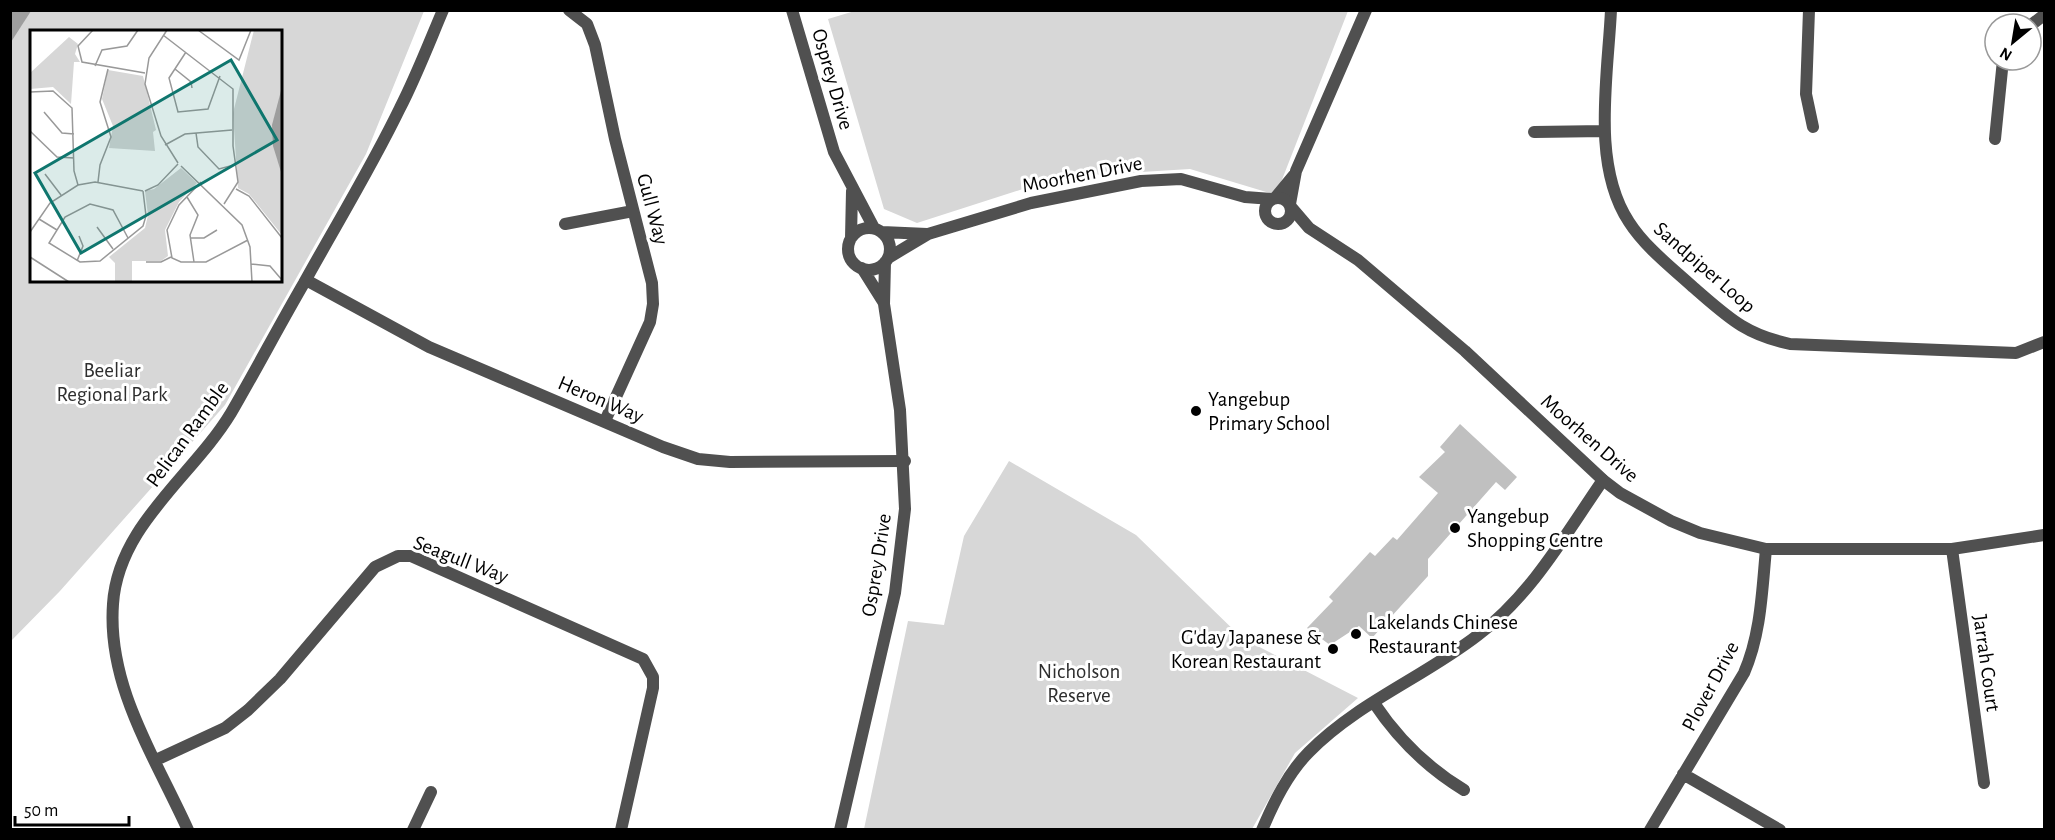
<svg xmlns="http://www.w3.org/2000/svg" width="2055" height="840" font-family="'Alegreya Sans',sans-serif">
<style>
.green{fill:#d7d7d7;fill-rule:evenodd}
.water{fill:#9e9e9e}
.building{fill:#c0c0c0}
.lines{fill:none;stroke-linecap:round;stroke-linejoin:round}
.minor{stroke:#505050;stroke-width:12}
.tertiary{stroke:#505050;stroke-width:12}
.poi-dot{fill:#000;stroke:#fff;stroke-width:2}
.labels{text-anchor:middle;stroke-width:6;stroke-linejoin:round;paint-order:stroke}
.street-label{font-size:21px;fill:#000;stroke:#fff}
.park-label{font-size:21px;fill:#2e2e2e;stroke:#fff}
.poi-label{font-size:21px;fill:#000;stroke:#fff;text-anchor:start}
.inset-road{fill:none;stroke:#999;stroke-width:1.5}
.view{fill:#0f766e;fill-opacity:0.15;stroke:#0f766e;stroke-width:3}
.inset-edge{fill:none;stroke:#000;stroke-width:3}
</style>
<rect width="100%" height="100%" fill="#fff"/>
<path class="green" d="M858,10L1348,11L1276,195L1190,169L1060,177L917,223L884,209L828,19Z
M11,11H424L366,154L225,405L60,591L11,641ZM32,32H280V280H32Z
M1009,461L1136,535L1242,638L1358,698L1295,753L1252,829H864L908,621L944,625L964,536Z"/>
<path class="water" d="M11,10L31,11L11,42L10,11Z"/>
<path class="building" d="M1460,424L1517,477L1505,490L1496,482L1428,559V576L1372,638L1359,626L1330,645L1307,628L1333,601L1329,597L1370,552L1375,556L1393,537L1397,540L1438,493L1419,477L1445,452L1440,447Z"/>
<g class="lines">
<path class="minor" d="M569,10L587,24L595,45L615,139L652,283L653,304L650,322L605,421
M1611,10C1608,76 1591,165 1629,222C1645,247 1671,267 1693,287C1728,317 1744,334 1790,344L2016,353L2044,342
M1809,10L1806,94L1813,127
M2031,25L2044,15
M1534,132L1605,131
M1995,139L2003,60
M1275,198L1294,175
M1290,204L1296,171L1366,10
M565,224L633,211
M306,280L429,347L663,447L698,459L730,462L905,461
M1952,549L1984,783
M1374,703C1398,739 1426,767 1464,790
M156,760L225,728L248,710L280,679L375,567L398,556H411L643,659L653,677V688L621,830
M1683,774L1780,830
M188,830C155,757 107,686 113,604C118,525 193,476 231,413C256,370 279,326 304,283C336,225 371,168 400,108C416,77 429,43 443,10
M413,830L431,792
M1262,830C1274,802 1288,773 1309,752C1357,703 1424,677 1478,635C1532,594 1565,535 1603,480
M1650,830L1744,673C1761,634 1762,591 1766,549"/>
<path class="tertiary" d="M792,10L834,152L874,228
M1265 211a13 13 0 1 1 26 0a13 13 0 1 1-26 0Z
M1291,207L1309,228L1358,260L1465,351L1603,480L1620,493L1671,521L1700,533L1766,549H1952L2044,535
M848 249a21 21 0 1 1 42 0a21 21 0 1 1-42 0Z
M882,232L927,234
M851,238L852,191
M888,258L928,234L1031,203L1141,181L1181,179L1245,197L1272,199
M862,268L884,303
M840,830L895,593L905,509L900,410L884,304L885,262"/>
</g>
<g class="poi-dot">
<circle cx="1196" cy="411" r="6"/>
<circle cx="1455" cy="528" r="6"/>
<circle cx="1356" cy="634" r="6"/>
<circle cx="1333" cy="649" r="6"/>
</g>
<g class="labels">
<g class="street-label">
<text transform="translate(833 79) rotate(74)" y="7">Osprey Drive</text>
<text transform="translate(1082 174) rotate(-11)" y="7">Moorhen Drive</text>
<text transform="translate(653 209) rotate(75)" y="7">Gull Way</text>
<text transform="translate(1705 267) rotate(41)" y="7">Sandpiper Loop</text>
<text transform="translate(601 399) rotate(23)" y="7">Heron Way</text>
<text transform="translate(187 434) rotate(-54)" y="7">Pelican Ramble</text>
<text transform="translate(1590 438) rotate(41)" y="7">Moorhen Drive</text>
<text transform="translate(461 559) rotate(21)" y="7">Seagull Way</text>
<text transform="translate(876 565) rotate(-81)" y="7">Osprey Drive</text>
<text transform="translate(1987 663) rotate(82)" y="7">Jarrah Court</text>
<text transform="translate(1710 686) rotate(-62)" y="7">Plover Drive</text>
</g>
<g class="park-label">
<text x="112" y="377">Beeliar<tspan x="112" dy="24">Regional Park</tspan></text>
<text x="1079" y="678">Nicholson<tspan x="1079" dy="24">Reserve</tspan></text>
</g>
<g class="poi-label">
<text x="1208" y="406">Yangebup<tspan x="1208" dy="24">Primary School</tspan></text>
<text x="1467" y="523">Yangebup<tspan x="1467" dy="24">Shopping Centre</tspan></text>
<text x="1368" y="629">Lakelands Chinese<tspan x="1368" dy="24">Restaurant</tspan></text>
<text x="1321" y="644" text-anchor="end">G'day Japanese &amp;<tspan x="1321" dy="24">Korean Restaurant</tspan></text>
</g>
</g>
<g transform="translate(30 30)">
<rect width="252" height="252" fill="#fff"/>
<path d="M224,0H252V205L219,164L208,158L203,83ZM39,7L48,14L45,24L50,32H44L41,74L23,57L0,59V43ZM78,40L113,46L126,100L123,102L125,121L79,118L83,96L72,69ZM151,138L167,153L149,172L135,200L138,226L131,231H102V252H85V233L79,227L115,198L118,185L115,161L124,159Z" fill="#d7d7d7"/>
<path d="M252,57V145L243,116L242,95Z" fill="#9e9e9e"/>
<path class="inset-road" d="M63,0L48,16L52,32L115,43M137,0L119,28L115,54L131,106L148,133M168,0L209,30L221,0M133,5L203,59V116L208,152L194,174M156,22L139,48L148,82L178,79L190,46M65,36L72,20L97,16L108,0M145,39L161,52L162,58M0,62L23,61L42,78L44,141L48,155M14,82L32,103L44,104M0,101L27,127L44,128M166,103L168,117L189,139L204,135M135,115L155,104L202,100M151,136L212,195L220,217L222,252M15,144L31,165M68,152L70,135L81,107L70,72L78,39M171,152L149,175L137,200L142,228L151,232H176L218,210M206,159L219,166L252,208M115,161L128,155L148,134M157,167L168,185L160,205L164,232M9,189L27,200M67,197L83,219M0,202L20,173L48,155L65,152L113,161M98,208L83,180L60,174L35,187L19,213L50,232L70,231L113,196L116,186L113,161M160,208H174L187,200M0,227L39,252M47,231L53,216L49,206M116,232H131L141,227M221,234L240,236L252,250"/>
<path class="view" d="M201,30L247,110L51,223L5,143Z"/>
<rect width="252" height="252" class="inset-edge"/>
</g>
<rect width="2055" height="840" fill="none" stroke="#000000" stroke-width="24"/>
<g transform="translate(2013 42) rotate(210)"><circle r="28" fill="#ffffff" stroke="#999999" stroke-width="1.5"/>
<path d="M0-4.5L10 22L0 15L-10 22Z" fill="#000000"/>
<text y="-9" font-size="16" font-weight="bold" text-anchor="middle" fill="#000000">N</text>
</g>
<path d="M15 816v9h114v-9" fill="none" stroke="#000000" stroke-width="3"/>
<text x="24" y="816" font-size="18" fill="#000000" stroke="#ffffff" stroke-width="4.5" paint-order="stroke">50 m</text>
</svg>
